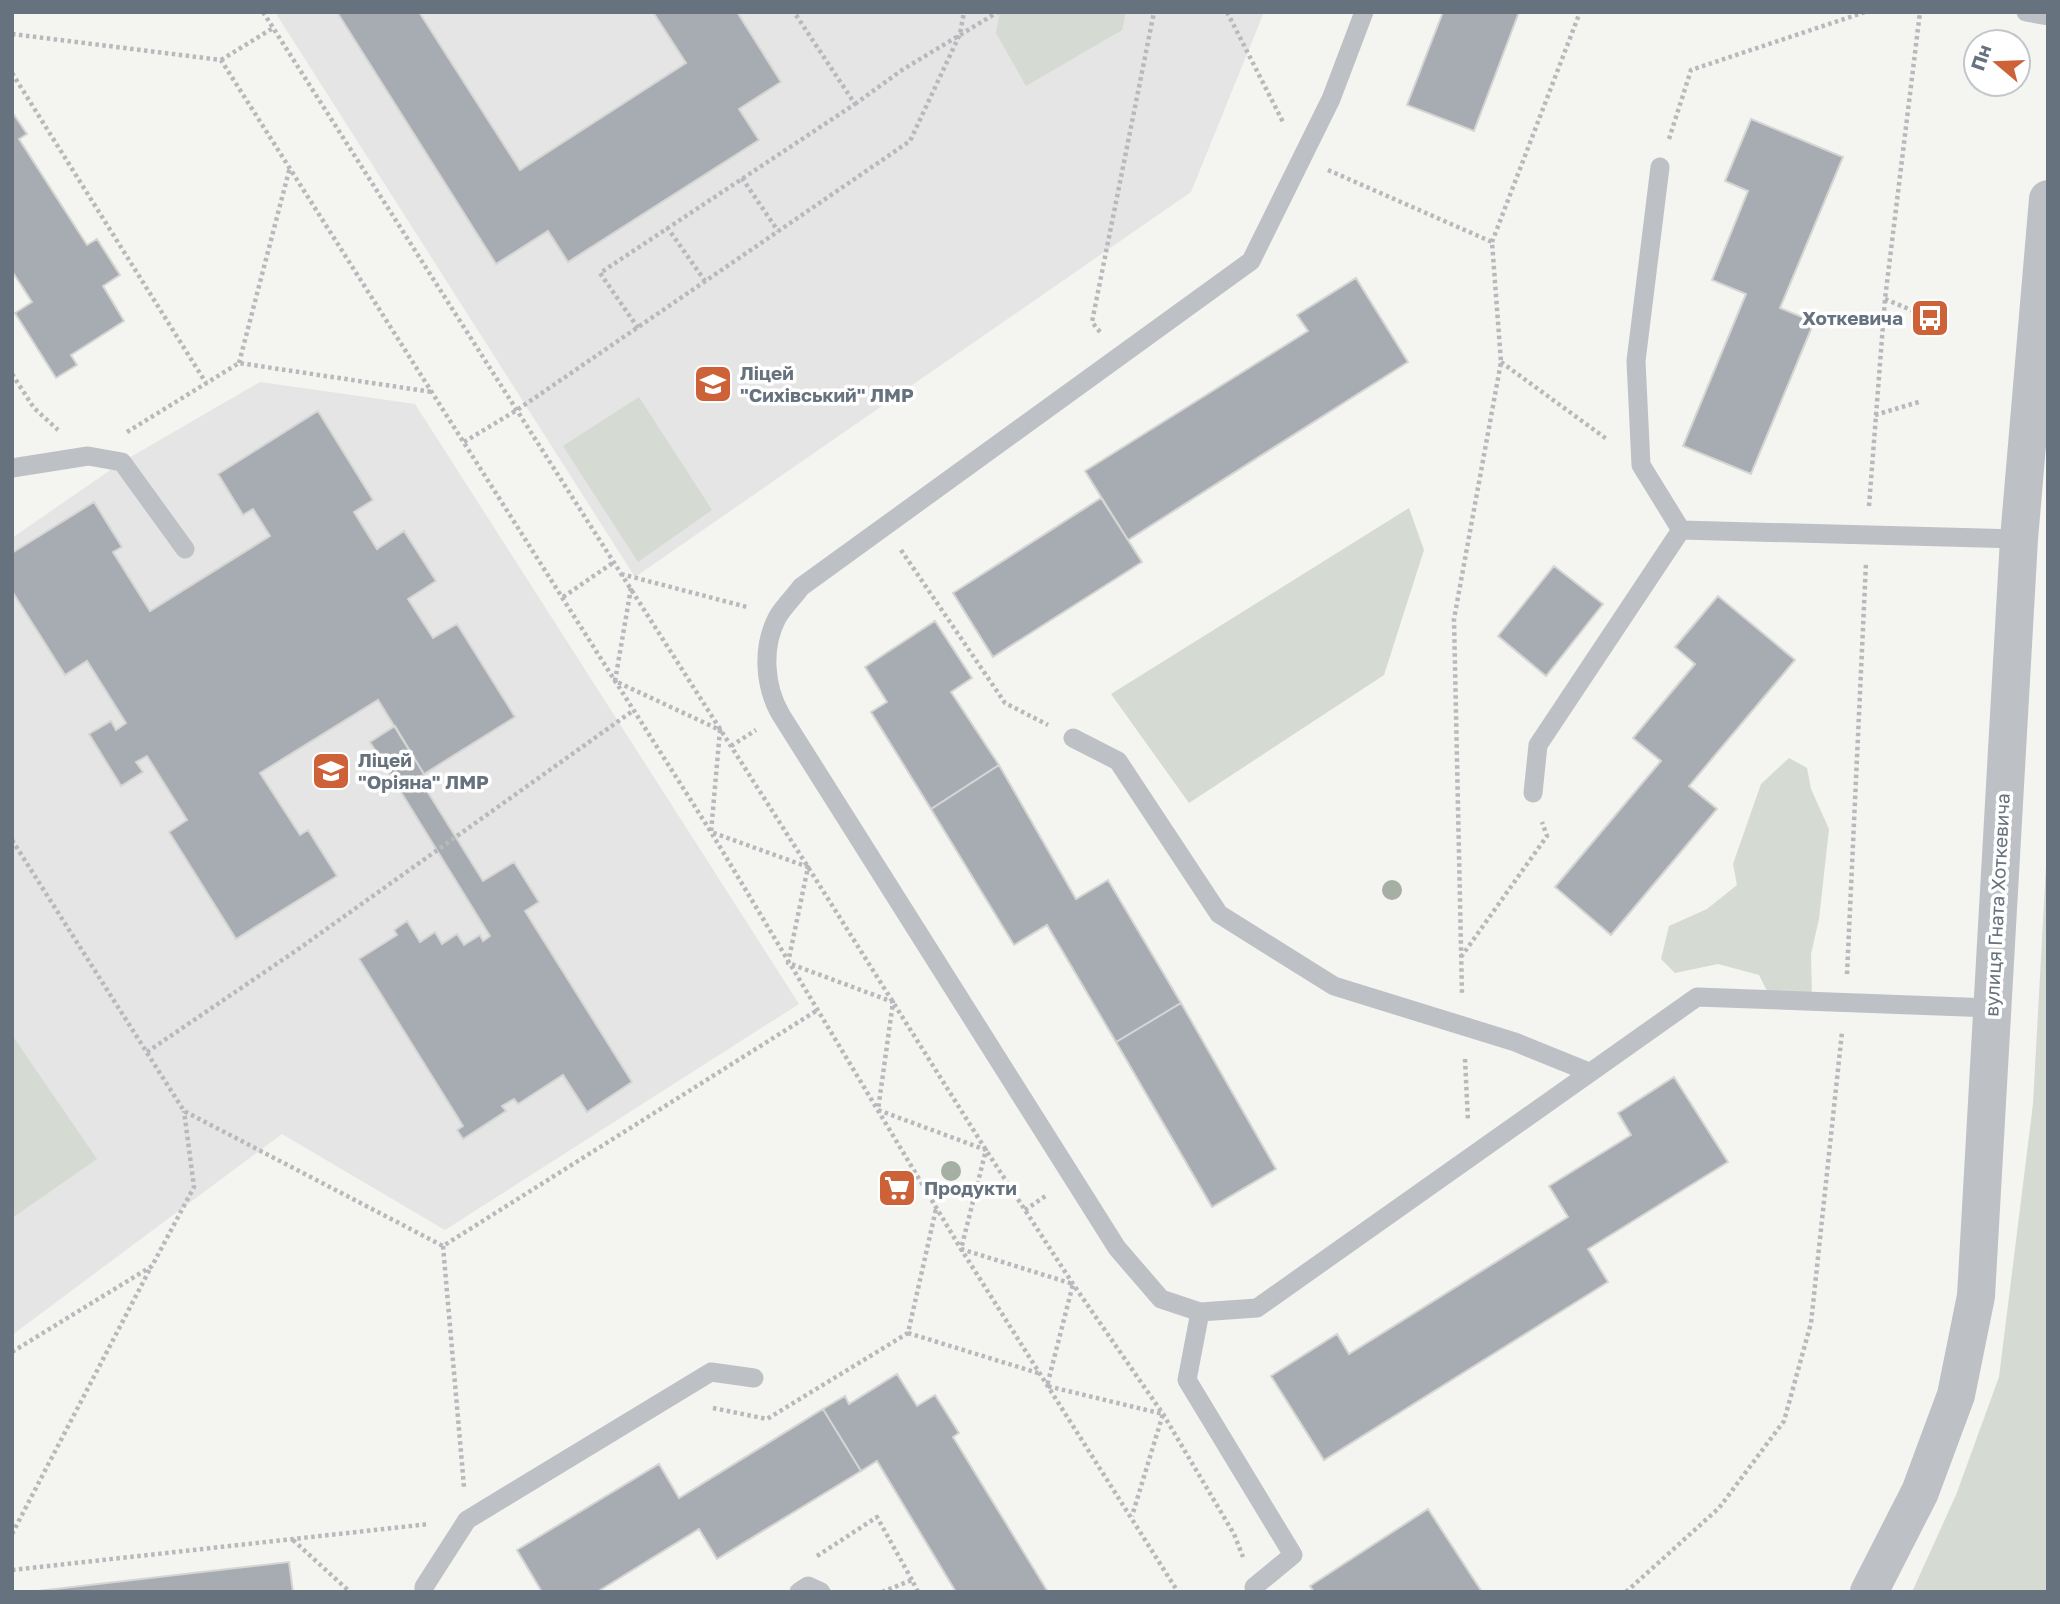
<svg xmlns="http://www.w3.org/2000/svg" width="2060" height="1604" font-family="'Golos Text',sans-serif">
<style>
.built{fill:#e4e5e4}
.green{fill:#d5dad2}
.building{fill:#a6acb2;stroke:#d5d5d3;stroke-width:2}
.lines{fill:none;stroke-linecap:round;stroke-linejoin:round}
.path{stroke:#b7b9bc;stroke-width:4.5;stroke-dasharray:3.5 3.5;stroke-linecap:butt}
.service{stroke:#bdc0c4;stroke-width:19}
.tertiary{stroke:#bdc0c4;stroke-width:38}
.tree{fill:#a6afa3}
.labels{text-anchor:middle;stroke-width:7;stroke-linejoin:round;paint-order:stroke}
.poi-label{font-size:19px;font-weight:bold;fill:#66727e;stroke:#fff;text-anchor:start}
.street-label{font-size:19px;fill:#66727e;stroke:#fff}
</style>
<rect width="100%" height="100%" fill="#f4f4f0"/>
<path class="built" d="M275,12H1264L1191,192L635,577Z
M260,382L415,404L799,1004L445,1230L282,1134L12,1335V538L122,462Z"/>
<path class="green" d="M1000,12H1126L1122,30L1026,86L996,33Z
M639,397L712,510L638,562L563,446Z
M1409,508L1424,550L1384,675L1189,803L1111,694Z
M1789,758L1807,768L1811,789L1829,829L1819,919L1811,954L1812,998L1772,1001L1759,975L1718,964L1675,973L1661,959L1669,926L1707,909L1737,885L1733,864L1761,784Z
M2048,830V1592H1912L1956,1495L1999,1377L2033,1104Z
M12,1035L97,1159L12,1218Z"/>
<path class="building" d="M337,12H419L520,170L686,63L653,12H737L781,82L739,109L759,140L568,262L548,231L496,264Z
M1443,12H1519L1474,131L1407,105Z
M12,112L27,134L19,139L87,245L97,239L120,275L103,286L124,321L71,355L77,365L56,378L15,313L32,302L12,271Z
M1751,119L1843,157L1780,308L1814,322L1751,474L1683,446L1746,294L1712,280L1748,191L1725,181Z
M1356,278L1408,362L1128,540L1085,471L1308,331L1297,315Z
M318,411L373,500L354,512L377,549L404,531L436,581L408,599L433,638L457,624L515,717L424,774L378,700L260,773L300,835L308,830L337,876L236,939L169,832L187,820L147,756L136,762L143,772L121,786L89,734L111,721L116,730L126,723L87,661L65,675L12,591V553L94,502L122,547L113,552L150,611L270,536L253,509L243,515L218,474Z
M1101,498L1142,562L993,657L953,593Z
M1554,566L1603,604L1546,676L1498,636Z
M1718,596L1795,660L1689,786L1717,809L1611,935L1555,887L1661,761L1633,738L1695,664L1675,647Z
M935,621L972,678L951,692L999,765L931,809L871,712L887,702L865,667Z
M395,726L424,774L419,778L483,881L514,862L539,902L525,911L632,1082L587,1112L563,1075L518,1104L514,1099L502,1106L506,1111L463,1139L457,1130L463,1126L359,959L397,935L394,930L407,921L420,942L435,932L442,944L457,934L464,945L480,935L483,941L490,936L370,742Z
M999,765L1076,899L1108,880L1181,1003L1116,1042L1047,925L1014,945L931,809Z
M1181,1003L1276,1169L1212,1207L1116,1042Z
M1674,1077L1728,1162L1588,1249L1608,1282L1324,1460L1271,1376L1337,1334L1349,1354L1568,1217L1549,1186L1631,1135L1618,1113Z
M899,1171L913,1195L895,1205L881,1182Z
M897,1374L917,1406L935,1395L959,1433L953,1437L1048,1592H956L877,1461L861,1471L823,1409L845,1396L849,1404Z
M823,1409L861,1471L717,1559L699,1529L597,1592H542L517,1550L659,1464L679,1498Z
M1428,1509L1482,1592H1314L1310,1586Z
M289,1562L293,1592H29Z"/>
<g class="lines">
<path class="path" d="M263,12L808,867L986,1150L1073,1284L1163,1414L1234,1534L1243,1557
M1227,12L1284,124
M12,34L221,60L711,832L961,1249L1178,1592
M221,60L273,28
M12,73L206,383
M855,104L902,70L998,12
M1669,139L1691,70L1865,12
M1328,170L1492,242L1501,362L1454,619L1462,995
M742,178L778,231
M667,227L705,281
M1492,242L1580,12
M1885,299L1930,318
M638,328L600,273L855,104L794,12
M1100,332L1092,322L1154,12
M1501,362L1608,440
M239,363L290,167
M12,374L34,408L58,430
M1875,415L1922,401
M127,432L239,363L432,392
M464,442L517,410L910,141L960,34L964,12
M1869,506L1885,299L1920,12
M901,550L1005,703L1048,725
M621,574L747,607
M631,588L615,681L720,730L711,832L808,867L788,963L893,1002L878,1110L986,1150L961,1249L1073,1284L1047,1386L1163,1414L1132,1516
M563,597L614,562
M731,746L756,730
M12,840L184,1111L443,1246L816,1011
M1461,957L1547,836L1542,822
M1847,974L1866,563
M147,1052L297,950L634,710
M1465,1059L1468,1121
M1025,1210L1047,1195
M443,1246L464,1487
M908,1333L1038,1373
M12,1352L152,1266L194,1187L184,1111
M713,1408L767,1419L908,1333L936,1209
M12,1534L151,1267
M293,1540L350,1592
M817,1556L877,1517L912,1580
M12,1570L429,1524
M882,1592L912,1580L918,1592
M1626,1592L1719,1508L1784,1421L1811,1323L1842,1032"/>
<path class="service" d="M1364,12L1331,99L1251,261L801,587C794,597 783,607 777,618C762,647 764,686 781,715L1117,1248L1161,1299L1200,1312L1257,1308L1697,997L1991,1008
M2026,12L2048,16
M1660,167L1636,361L1641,465L1681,530L2019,539
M12,468L88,456L122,462L185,549
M1073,738L1118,761L1219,914L1334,986L1515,1042L1589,1072
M1533,793L1538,745L1681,530
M1200,1312L1187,1380L1293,1555L1254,1587L1257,1592
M424,1592V1587L467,1520L711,1372L754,1378
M799,1592L808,1586L821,1592"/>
<path class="tertiary" d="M1869,1592L1920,1492L1956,1395L1976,1296L2019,539L2048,199"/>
</g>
<g class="tree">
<circle cx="1392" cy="890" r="10"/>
<circle cx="951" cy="1171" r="10"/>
</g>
<defs>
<symbol id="bus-square" viewBox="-11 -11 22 22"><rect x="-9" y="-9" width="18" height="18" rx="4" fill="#cd6137" stroke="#fff"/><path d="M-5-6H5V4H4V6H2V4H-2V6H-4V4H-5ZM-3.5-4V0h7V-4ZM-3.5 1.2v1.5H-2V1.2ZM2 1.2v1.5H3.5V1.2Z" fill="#fff"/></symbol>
<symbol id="school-square" viewBox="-11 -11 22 22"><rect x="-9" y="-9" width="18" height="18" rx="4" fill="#cd6137" stroke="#fff"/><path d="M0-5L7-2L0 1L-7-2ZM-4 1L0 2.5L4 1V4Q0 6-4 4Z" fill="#fff"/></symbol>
<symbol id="supermarket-square" viewBox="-11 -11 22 22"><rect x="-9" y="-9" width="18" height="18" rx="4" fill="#cd6137" stroke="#fff"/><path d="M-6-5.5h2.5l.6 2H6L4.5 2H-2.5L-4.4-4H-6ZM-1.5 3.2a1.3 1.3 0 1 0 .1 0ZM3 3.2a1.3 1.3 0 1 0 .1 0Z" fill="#fff"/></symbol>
</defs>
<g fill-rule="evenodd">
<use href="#bus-square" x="1908" y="296" width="44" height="44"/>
<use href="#school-square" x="691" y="362" width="44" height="44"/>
<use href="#school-square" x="309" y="749" width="44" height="44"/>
<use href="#supermarket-square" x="875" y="1166" width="44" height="44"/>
</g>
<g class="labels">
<g class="poi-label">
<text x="1903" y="325" text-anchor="end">Хоткевича</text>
<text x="740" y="380">Ліцей<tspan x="740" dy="22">"Сихівський" ЛМР</tspan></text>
<text x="358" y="767">Ліцей<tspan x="358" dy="22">"Оріяна" ЛМР</tspan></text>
<text x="924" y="1195">Продукти</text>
</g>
<g class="street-label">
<text transform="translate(1997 905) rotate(-87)" y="7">вулиця Гната Хоткевича</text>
</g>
</g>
<rect width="2060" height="1604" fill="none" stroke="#66727e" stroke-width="28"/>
<g transform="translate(1997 63) rotate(289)"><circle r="33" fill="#ffffff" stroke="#c2c7cb" stroke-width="2"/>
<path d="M0-5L12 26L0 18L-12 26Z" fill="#cd6137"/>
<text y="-10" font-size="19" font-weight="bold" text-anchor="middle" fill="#66727e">Пн</text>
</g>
</svg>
